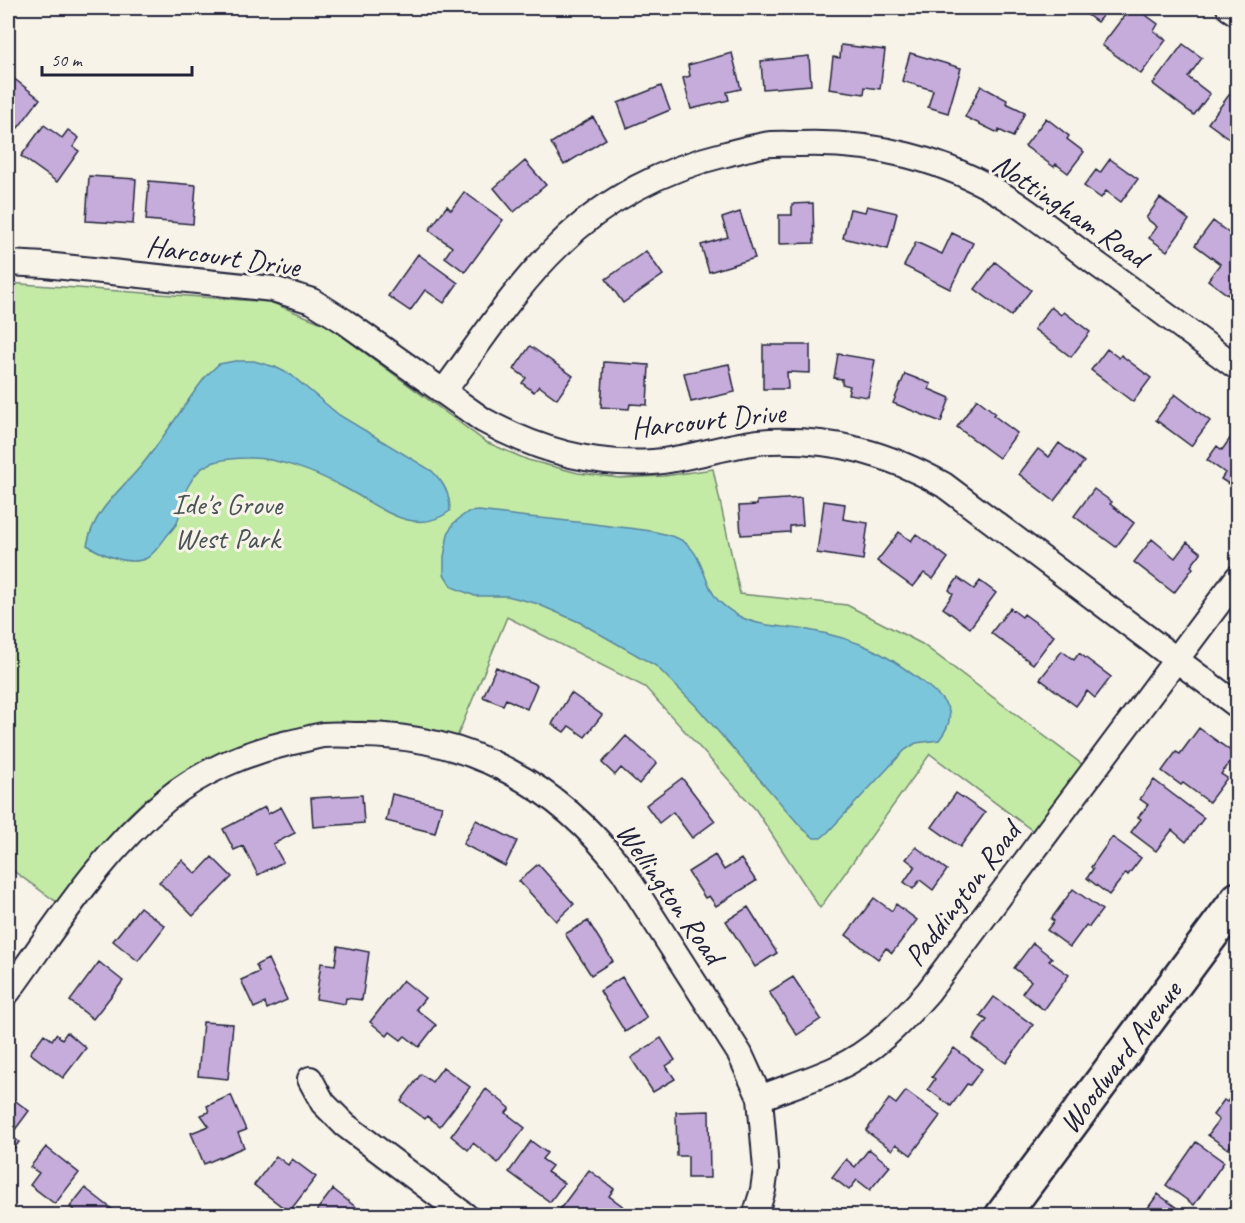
<svg xmlns="http://www.w3.org/2000/svg" width="1245" height="1223" font-family="Caveat,sans-serif">
<style>
.green{fill:#c3eba6;stroke:#728670;stroke-width:1.5}
.water{fill:#7cc6dc;stroke:#58849c;stroke-width:1.5}
.building{fill:#c5acda;stroke:#22223b;stroke-width:1.5}
.lines{fill:none;stroke-linecap:round;stroke-linejoin:round}
.street-casing{stroke:#22223b;stroke-width:28}
.secondary-casing{stroke:#22223b;stroke-width:38}
.street{stroke:#f7f3e8;stroke-width:24}
.secondary{stroke:#f7f3e8;stroke-width:33}
.labels{text-anchor:middle;stroke-width:6;stroke-linejoin:round;paint-order:stroke}
.street-label{font-size:30px;fill:#22223b;stroke:#f7f3e8}
.park-label{font-size:30px;fill:#4a5456;stroke:#f7f3e8}
</style>
<rect width="100%" height="100%" fill="#f7f3e8"/>
<filter id="ink" filterUnits="userSpaceOnUse"><feTurbulence type="fractalNoise" baseFrequency=".0167" numOctaves="2"/><feDisplacementMap in="SourceGraphic" scale="12" xChannelSelector="R" yChannelSelector="G"/><feConvolveMatrix kernelMatrix="1 2 1 2 8 2 1 2 1" color-interpolation-filters="sRGB"/></filter>
<g filter="url(#ink)">
<path class="green" d="M8,283L270,302L327,325L486,442L528,460L578,473L620,478L664,476L713,469L740,594L847,605L922,644L1083,765L1033,831L930,754L820,908L756,810L645,687L507,617L457,737C430,731 404,724 376,722C336,719 275,730 237,745C206,757 158,788 133,811C105,838 82,873 58,903L8,867Z"/>
<path class="water" d="M235,361H254L275,367L291,375L339,415L432,471C444,483 450,493 450,511C413,539 377,504 343,487C317,473 277,457 248,458C232,458 207,460 197,473C191,480 184,492 182,501C179,508 180,517 177,523C174,528 169,533 166,537C161,544 154,554 147,558C130,567 101,554 87,545C94,510 120,491 141,466C165,437 184,404 207,375L219,364Z
M479,511C519,516 560,520 601,525C626,528 653,529 677,538C702,548 702,579 716,598C722,605 729,610 737,615C757,627 785,626 808,630C860,639 888,654 929,687C951,705 957,717 939,740L916,743L905,750L827,833L821,838H814L802,828L696,706L656,666L579,622L535,603L507,596H475L452,587L444,574V557L448,534L453,524L461,517L468,512Z"/>
<path class="building" d="M1078,8H1109L1097,22Z
M1130,8H1136L1158,24L1154,31L1166,40L1141,74L1102,45Z
M1183,44L1202,58L1188,77L1210,94L1194,115L1153,84Z
M841,45L885,50L880,89L865,87L864,94L829,89L833,57L840,58Z
M732,53L741,89L727,92L729,100L691,109L683,78L690,76L688,65Z
M910,53L961,68L948,113L928,107L933,90L902,81Z
M809,56L811,85L763,89L761,61Z
M8,74L40,99L18,128L10,122L8,123Z
M1238,83V145L1208,123Z
M661,86L670,110L627,128L618,103Z
M981,86L1007,100L1006,103L1025,112L1013,137L999,130L998,133L965,117Z
M593,117L606,139L564,165L551,143Z
M1046,118L1069,136L1067,139L1084,152L1068,173L1056,164L1054,167L1025,146Z
M44,125L62,138L68,130L79,138L73,147L79,151L57,182L21,156Z
M1110,159L1138,179L1121,202L1106,191L1101,198L1084,186L1096,170L1100,173Z
M525,161L546,185L514,212L494,188Z
M89,176L136,179L133,224L86,221Z
M149,181L196,185L193,224L146,220Z
M464,192L503,220L465,272L445,257L452,247L429,230L447,206L451,210Z
M1160,198L1189,220L1167,251L1149,238L1157,227L1146,218Z
M813,203L814,243L779,244V215H792V204Z
M867,206L897,213L888,249L843,238L850,209L865,212Z
M740,212L755,258L709,272L701,245L728,237L722,218Z
M1213,221L1238,240V282L1228,295L1208,280L1220,264L1195,245Z
M952,233L973,243L950,289L904,266L916,242L942,254Z
M646,251L663,275L623,303L606,279Z
M418,254L458,283L444,303L425,290L410,311L388,296Z
M995,262L1031,290L1011,316L975,289Z
M1051,307L1061,315L1064,312L1090,332L1071,357L1034,329Z
M763,345H810V373L787,372L788,389H763Z
M530,346L573,376L557,399L539,386L534,392L522,383L526,378L514,369Z
M1107,349L1119,358L1121,355L1151,378L1133,402L1091,370Z
M838,354L875,360L868,397L848,394L850,386L842,384V379L834,378Z
M604,362L649,365L647,405L630,404L629,409L601,407Z
M729,364L735,392L691,402L684,373Z
M905,374L931,384L929,389L950,398L941,422L893,403Z
M1175,394L1210,421L1191,446L1156,420Z
M977,399L995,413L993,415L1017,433L999,458L957,427Z
M1231,437L1238,442V490L1221,479L1225,473L1207,460L1217,446L1222,450Z
M1059,443L1084,462L1054,501L1019,474L1038,449L1049,457Z
M1094,489L1112,502L1110,504L1134,523L1116,547L1074,516Z
M801,498L803,525L790,526V532L741,535L739,506L757,505V501Z
M824,501L845,504L843,519L868,523L863,560L817,553Z
M899,532L911,541L916,534L948,558L933,579L924,573L913,587L877,561Z
M1152,539L1175,558L1187,542L1201,553L1191,566L1193,568L1174,593L1134,562Z
M958,578L974,589L980,581L996,593L970,628L943,608L953,594L949,590Z
M1010,608L1022,617L1024,614L1054,636L1033,664L991,633Z
M1062,651L1074,660L1079,653L1111,677L1095,698L1087,691L1076,706L1040,679Z
M496,667L537,685L527,709L506,699L503,705L483,697Z
M571,693L602,715L585,737L569,726L564,732L552,724Z
M1199,728L1236,755L1221,774L1227,778L1209,802L1183,783L1181,785L1162,771L1176,752L1180,754Z
M626,736L657,763L639,784L621,768L615,775L602,763Z
M682,778L715,821L692,838L673,812L659,823L646,805Z
M1154,780L1204,818L1186,842L1172,830L1156,851L1131,832L1141,819L1138,817L1148,805L1140,799Z
M956,793L985,813L960,847L932,827Z
M392,794L442,806L435,833L386,821Z
M362,795L364,823L313,827L311,798Z
M265,807L268,814L281,807L295,833L273,844L283,862L258,875L243,846L234,850L223,829Z
M476,820L517,841L505,866L463,844Z
M1112,837L1141,858L1128,875L1126,873L1109,895L1087,878L1093,869L1091,867Z
M916,847L947,870L933,890L920,880L913,889L904,882L915,866L906,859Z
M715,855L724,870L741,859L756,881L716,906L709,896L705,898L688,872Z
M212,857L232,877L193,916L159,882L182,860L196,874Z
M538,864L574,904L556,921L519,881Z
M1073,889L1102,910L1089,927L1086,925L1070,947L1047,930L1054,921L1051,919Z
M874,898L892,911L896,904L917,920L892,953L886,948L878,959L846,935Z
M140,907L165,926L138,961L113,941Z
M748,907L777,953L755,967L726,921Z
M588,921L613,961L591,975L565,934Z
M1033,943L1052,958L1049,961L1069,975L1044,1010L1022,993L1031,981L1014,968Z
M338,946L369,952L362,1000L346,998L345,1004L316,999L321,963L335,965Z
M268,959L287,1000L267,1009L265,1003L254,1008L241,980L259,972L256,965Z
M99,962L123,981L93,1019L70,1001Z
M622,977L647,1018L625,1032L600,991Z
M793,977L821,1019L797,1035L769,992Z
M403,980L425,998L416,1009L436,1025L419,1047L405,1036L401,1040L390,1032L387,1036L370,1022Z
M994,997L1033,1025L1006,1063L973,1039L987,1020L980,1016Z
M203,1022L233,1024L228,1079L198,1076Z
M67,1032L86,1048L63,1078L30,1053L44,1034L52,1040L56,1034L62,1039Z
M661,1038L675,1060L666,1066L675,1079L653,1092L631,1058Z
M954,1048L982,1069L970,1085L967,1084L951,1106L928,1089L935,1079L932,1077Z
M443,1067L470,1087L440,1126L427,1116L425,1119L401,1101L421,1074L432,1082Z
M1238,1088V1136L1228,1149L1208,1135L1219,1120L1213,1115L1224,1100L1227,1102Z
M486,1089L510,1108L506,1113L525,1128L498,1163L473,1143L468,1150L451,1136Z
M906,1091L940,1116L911,1155L896,1144L892,1150L866,1131L889,1099L896,1104Z
M231,1095L246,1130L238,1133L244,1147L204,1164L191,1133L209,1126L201,1115L209,1112L207,1106Z
M13,1099L29,1111L11,1135L19,1142L8,1156V1105Z
M709,1111L710,1178H688V1156H677L676,1112Z
M531,1141L547,1153L542,1159L552,1166L547,1172L564,1183L550,1202L509,1172Z
M1196,1142L1224,1162L1194,1205L1166,1185Z
M46,1147L79,1173L55,1204L30,1185L39,1173L30,1167Z
M869,1149L890,1166L870,1190L857,1180L849,1190L832,1177L846,1159L855,1167Z
M276,1156L288,1165L292,1159L316,1177L289,1212L254,1185Z
M589,1170L614,1189L609,1196L628,1210L624,1216H560L557,1213Z
M85,1188L121,1216H81L70,1207Z
M333,1189L367,1216H323L317,1210Z
M1158,1194L1185,1214L1184,1216H1142Z
M837,1207L848,1216H831Z"/>
<g class="lines">
<defs>
<path id="street" d="M1229,8L1238,14
M8,263L45,265L273,289L312,301L344,321L483,420C535,449 593,466 653,462C692,459 731,443 770,441C836,439 887,453 944,485L1238,706
M443,392C480,343 514,288 559,245C605,199 664,169 726,154C739,151 751,147 764,145C775,143 787,144 798,144C871,141 947,159 1009,199C1040,219 1069,243 1098,265C1145,299 1191,334 1238,368
M8,992C56,926 101,853 166,800C200,772 245,753 288,743C300,741 312,737 323,735C335,734 348,735 360,735C468,735 559,785 623,871L740,1054L760,1098L766,1169L763,1190L755,1216
M310,1079L323,1103L345,1125L466,1216
M760,1098C785,1088 811,1080 835,1069C873,1052 901,1023 928,992L1238,577"/>
<path id="secondary" d="M1002,1216L1238,899"/>
</defs>
<use href="#street" class="street-casing"/>
<use href="#secondary" class="secondary-casing"/>
<use href="#street" class="street"/>
<use href="#secondary" class="secondary"/>
</g>
</g>
<g class="labels">
<g class="street-label">
<text transform="translate(1070 210) rotate(34)" y="10">Nottingham Road</text>
<text transform="translate(223 256) rotate(8)" y="10">Harcourt Drive</text>
<text transform="translate(708 420) rotate(-6)" y="10">Harcourt Drive</text>
<text transform="translate(670 893) rotate(55)" y="10">Wellington Road</text>
<text transform="translate(962 894) rotate(-53)" y="10">Paddington Road</text>
<text transform="translate(1120 1057) rotate(-53)" y="10">Woodward Avenue</text>
</g>
<g class="park-label">
<text x="227" y="514">Ide's Grove<tspan x="227" dy="34">West Park</tspan></text>
</g>
</g>
<rect width="1245" height="1223" fill="none" stroke="#f7f3e8" stroke-width="30"/>
<rect x="15" y="15" width="1215" height="1193" fill="none" stroke="#22223b" stroke-width="2" filter="url(#ink)"/>
<path d="M42 66v9h150v-9" fill="none" stroke="#22223b" stroke-width="3"/>
<text x="51" y="66" font-size="18" fill="#22223b" stroke="#f7f3e8" stroke-width="4.5" paint-order="stroke">50 m</text>
</svg>
